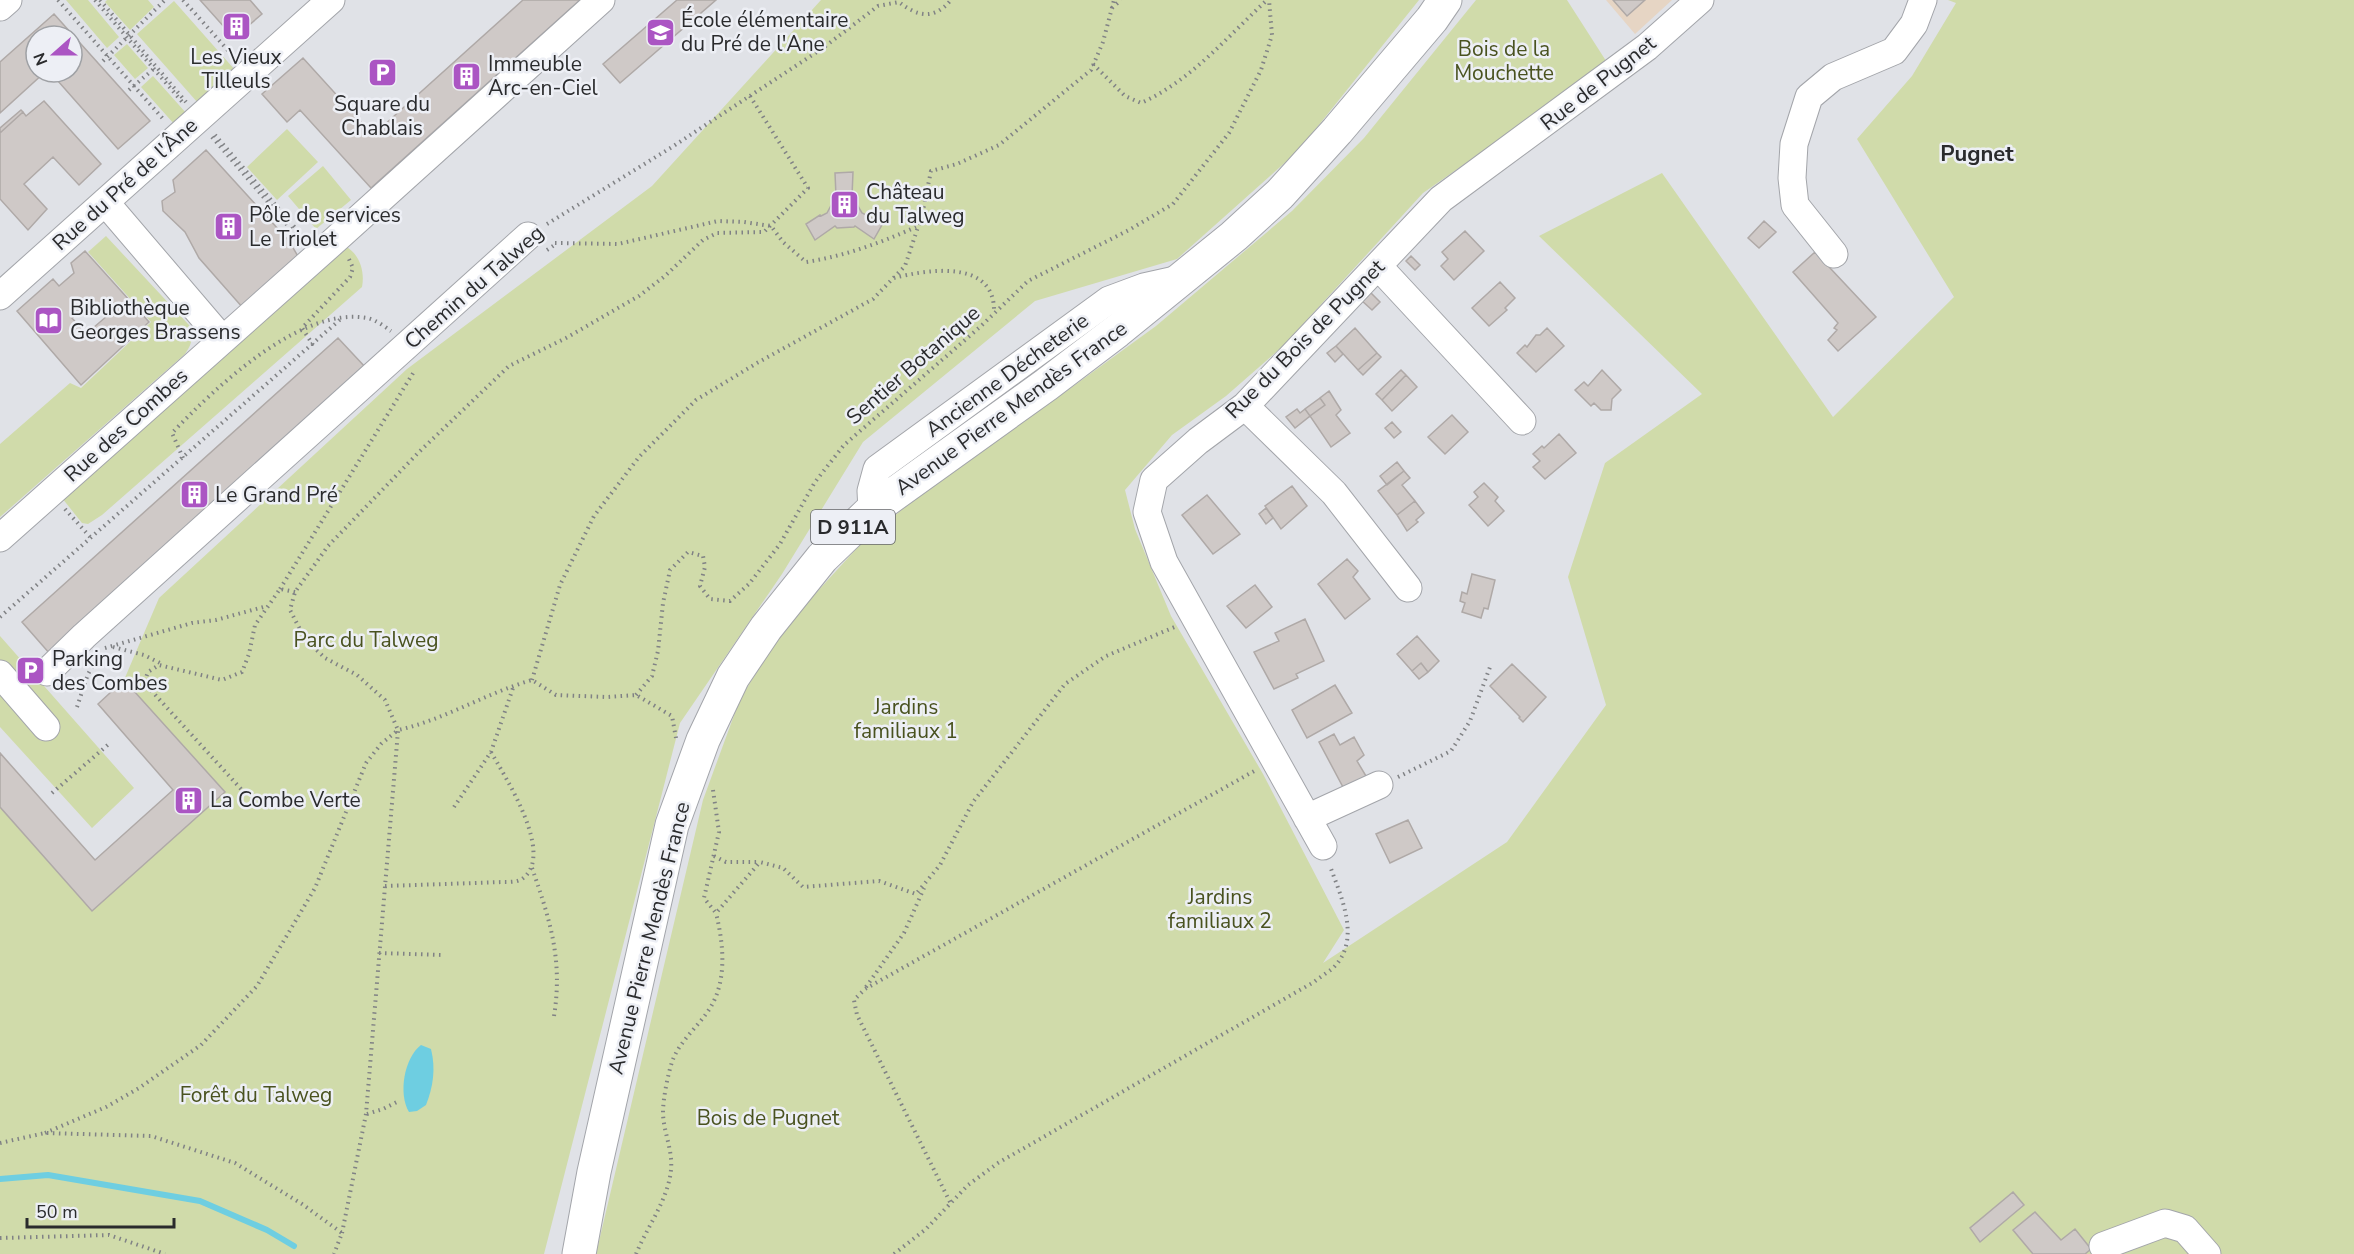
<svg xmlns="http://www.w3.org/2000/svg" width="2354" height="1254" font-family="'Nunito Sans',sans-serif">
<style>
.education{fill:#e6d5c4}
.green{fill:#d0dbaa}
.water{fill:#6ecee1}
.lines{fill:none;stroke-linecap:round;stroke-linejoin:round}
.stream{stroke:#6ecee1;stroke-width:6}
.building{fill:#cfc9c7;stroke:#afa9a7;stroke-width:1.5;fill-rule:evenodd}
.minor-casing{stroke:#a3a5aa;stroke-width:29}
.major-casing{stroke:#a3a5aa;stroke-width:35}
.path{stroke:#808285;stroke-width:4;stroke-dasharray:1.5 4.5;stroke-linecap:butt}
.minor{stroke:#fff;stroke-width:27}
.major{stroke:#fff;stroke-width:33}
.labels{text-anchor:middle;stroke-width:5;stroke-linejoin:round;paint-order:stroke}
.shield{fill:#edeff5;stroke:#646669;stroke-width:1.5}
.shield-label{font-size:20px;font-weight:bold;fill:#2a2b2d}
.poi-label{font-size:21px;fill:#2a2b2d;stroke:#edeff5;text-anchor:start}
.park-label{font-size:21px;fill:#49521f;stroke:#edeff5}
.street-label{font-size:21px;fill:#2a2b2d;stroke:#edeff5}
.neighbourhood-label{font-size:22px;font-weight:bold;fill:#2a2b2d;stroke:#edeff5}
</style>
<rect width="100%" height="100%" fill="#e0e2e7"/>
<path class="education" d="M1606,0H1672L1635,34Z"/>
<path class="green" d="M66,0H88L119,37L107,48Z
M107,0H148L154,7L130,30L105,2Z
M821,0H1419L1298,151L1177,259L1035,301L863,442L782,574L680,723L544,1254H0V807L93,910L224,792L124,680L159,598L407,369L652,186Z
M1476,0H1567L1608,64L1423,193L1283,346L1226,396L1172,435L1125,490L1135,529L1171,616L1263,774L1344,930L1323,963L1507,842L1606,705L1568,577L1605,463L1702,394L1539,236L1662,173L1833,417L1954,297L1857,139L1912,76L1956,3L1948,0H2354V1254H596L703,800L740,699L783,629L858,547L947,471L1068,390L1156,326L1292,211L1364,138Z
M174,1L235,70L198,103L137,34Z
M127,44L148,68L135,79L114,55Z
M153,76L187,114L175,125L141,87Z
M287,129L318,162L277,200L247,167Z
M323,166L351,200L316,229L288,196Z
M106,236L189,325C193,337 193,343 185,354L0,517V444L70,383L81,388L151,322L88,252Z
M345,246C360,254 365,272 362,287L102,515L88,524L82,523L62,498Z
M0,636L134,788L92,828L0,727V694L41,741L58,728L0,664Z"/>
<path class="water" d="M421,1045L431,1049C436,1069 433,1087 426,1105L417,1111L409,1112C398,1094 404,1058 421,1045Z"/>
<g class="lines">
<path class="stream" d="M0,1179L48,1175L200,1201L267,1230L294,1246"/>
</g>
<path class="building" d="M200,0H250L262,14L234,38Z
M523,0H580L371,188L300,110L287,122L262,94L303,58L373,135Z
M677,0H716L620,83L603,64Z
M1613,0H1645L1627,16Z
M54,14L150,121L118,149L50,72H72V36H36V72H45L0,113V62Z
M44,101L101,164L79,185L53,157L24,184L47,209L28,230L0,199V133L23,112L26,116Z
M21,110L23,112L0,133V128Z
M206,150L289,241L299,258L243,308L199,258L185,232L163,211L162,201L175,192L173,180Z
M853,172L852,196L862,213L883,223L874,239L855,226L854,227L837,228L835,226L815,240L806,224L820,215L821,216L827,213L836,196L835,173Z
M1764,221L1776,232L1759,248L1748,238Z
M1465,231L1484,251L1454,280L1441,266L1448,259L1442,252Z
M85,251L149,322L81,385L17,311L53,279L59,286L74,273L71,263ZM93,300L107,316L86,334L72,318Z
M1815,252L1876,317L1838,351L1828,340L1837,330L1834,328L1838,323L1793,272Z
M1411,256L1420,265L1415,270L1406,261Z
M1500,282L1515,298L1505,308L1507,310L1489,326L1472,308Z
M1369,291L1380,302L1372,310L1360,299Z
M1355,328L1377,353L1358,370L1336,346Z
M1547,328L1564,346L1536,372L1517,353L1525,345L1527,347L1536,335H1540Z
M338,338L366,368L50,654L22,622Z
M1336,346L1343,354L1335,362L1327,353Z
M1377,353L1381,357L1363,375L1358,370Z
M1401,370L1406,375L1382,400L1376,394Z
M1602,370L1621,390L1612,399L1611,410H1601L1594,403L1591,406L1575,390L1584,382L1588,386Z
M1406,375L1417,387L1392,411L1382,400Z
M1329,391L1341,410L1336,415L1350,433L1331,447L1310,416L1325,405L1320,398Z
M1320,398L1325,405L1310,416L1305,409Z
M1297,409L1300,413L1305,409L1310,416L1295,428L1286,417Z
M1452,415L1468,432L1445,454L1428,437Z
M1392,422L1401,432L1394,438L1385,428Z
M1559,434L1576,453L1545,479L1533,467L1540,461L1533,454L1542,446L1544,448Z
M1397,462L1404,471L1387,485L1380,476Z
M1404,471L1410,478L1402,485L1415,501L1397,515L1378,491Z
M1484,483L1498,497L1495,501L1504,511L1488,526L1469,505L1478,497L1474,492Z
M1292,486L1307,506L1281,529L1265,506Z
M1207,495L1240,534L1213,554L1182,515Z
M1415,501L1424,513L1416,520L1418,522L1407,531L1397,515Z
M1266,508L1273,518L1266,524L1259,514Z
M1347,559L1358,571L1353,577L1370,599L1345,619L1318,584Z
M1472,574L1495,580L1488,609L1484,608L1481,618L1462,612L1465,603L1460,601L1462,592L1467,594Z
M1255,585L1272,607L1246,628L1227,606Z
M1305,619L1324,661L1296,674L1298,678L1274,689L1254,652L1279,641L1275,633Z
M1417,636L1439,661L1428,672L1421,663L1412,671L1397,654Z
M1421,663L1428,672L1419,679L1412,671Z
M1512,664L1546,697L1523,722L1519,718L1520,717L1490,686Z
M124,680L225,792L92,911L0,807V753L95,860L173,790L98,704Z
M1335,685L1352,713L1307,738L1292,710Z
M1334,734L1340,745L1354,737L1364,755L1357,761L1366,776L1344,789L1319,742Z
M1408,820L1422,848L1390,863L1376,834Z
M2013,1192L2024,1205L1980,1242L1970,1228Z
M2035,1212L2061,1240L2075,1229L2091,1249L2085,1254H2033L2013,1230Z"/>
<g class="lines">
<defs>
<path id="minor" d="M0,7L8,0
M105,202L222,339
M1834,254L1795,205L1792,178L1794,144L1809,97L1833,77L1894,51L1914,24L1923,0
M1378,266L1522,421
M0,296L331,0
M1245,406L1334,493L1408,588
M872,510L871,491L877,469L1109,300L1144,287L1180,279
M0,538L325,249L601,0
M47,672L84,636L528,236
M0,674L46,727
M1307,818L1379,785
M1323,846L1164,562L1147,512L1154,480L1198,441L1245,406L1441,199L1647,47L1700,0
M2103,1246L2165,1223L2185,1229L2207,1254"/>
<path id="major" d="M579,1254L594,1172L672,825L703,740L733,677L766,628L822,558L872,510L1046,385L1117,331L1234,236L1280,194L1337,131L1432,19L1445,0"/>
</defs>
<use href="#minor" class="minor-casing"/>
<use href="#major" class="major-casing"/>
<path class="path" d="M58,0L164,120
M95,0L184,104
M100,0L186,102
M183,0L234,57
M1112,8L1121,0
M103,61L165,0
M1093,64L1125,96L1141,103C1192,80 1227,37 1267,0
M129,90L156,67
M215,135L304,238
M212,137L301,241
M547,224L672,147L823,48L878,6L899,2C918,17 934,20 951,0
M555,243L618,244L718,221L744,222L771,226L783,242L806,262C845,256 880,243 916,227
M547,250L556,244
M894,278C929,269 996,259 994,313
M313,345L302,328L350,277L353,268L348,257
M183,458L172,433C215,388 300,306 367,318C376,320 384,326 391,331
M65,509L91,538
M280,589L415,370
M0,617L343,317
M113,647L144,655L162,664
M105,648L192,623L216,620L267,606
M532,680L560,585L594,516L639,457L696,400L757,363L873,299L905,266L922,215L931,171L957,164L999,145L1091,70L1103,42L1114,0
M636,695L652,676L658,651L663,603L670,570L688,552L703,556L705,567L700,586L710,599L730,601L749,584L780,544L815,482L844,445L980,327L1028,281L1129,230L1173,204L1229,133L1261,70L1272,35L1269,0
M77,707L88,674L99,655
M676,738L672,716L636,695L607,697L556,695L532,680C486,693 444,720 398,730L385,700L357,675L325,658L305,639L290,610L295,592L328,546L419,452L509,366L566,338L639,296L665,276L703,240L717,233L764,232L808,188L750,96
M1398,777L1451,751L1470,721L1490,667
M241,789L149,688L145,680L148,672L159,665L222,680L242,672L249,654L255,625L280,589L295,592
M713,790L719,832L704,898L716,913L760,862L783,868L803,887L879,881L916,894L940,865L973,802L1065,684L1106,656L1177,626
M52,793L110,743
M454,807L491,752L514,685
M714,856L726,862H759
M532,868C550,920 563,960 554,1016
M385,886L504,882C510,882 517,882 522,879C556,855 505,777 491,752
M379,953L443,955
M866,987L904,933L924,888
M367,1114L383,1109L399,1101
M45,1133L106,1107L139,1088L201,1045L257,986L315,888L366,763L381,744L398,730
M0,1143L45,1133L151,1136L235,1163L302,1204L342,1233L334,1254
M950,1202L857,1015L854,1000L865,989L1256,770
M342,1233L366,1114L398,731
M0,1238L109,1235L165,1254
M636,1254C647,1227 668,1200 671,1170C673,1150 663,1131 663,1112C663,1099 668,1074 672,1062C678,1044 695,1029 706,1014C728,985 724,946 716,913
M894,1254L926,1229L968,1185L998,1163L1314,982C1320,977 1327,973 1333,968C1362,940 1341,897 1330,866"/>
<use href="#minor" class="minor"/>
<use href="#major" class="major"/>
</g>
<defs>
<symbol id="building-square" viewBox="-11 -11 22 22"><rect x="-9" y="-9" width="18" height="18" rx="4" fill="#ab55c3" stroke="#edeff5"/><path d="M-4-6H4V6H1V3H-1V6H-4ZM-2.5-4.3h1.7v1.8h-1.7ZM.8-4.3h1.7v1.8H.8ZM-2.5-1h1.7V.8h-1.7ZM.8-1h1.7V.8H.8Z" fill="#fff"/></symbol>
<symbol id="school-square" viewBox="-11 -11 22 22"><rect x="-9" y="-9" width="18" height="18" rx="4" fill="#ab55c3" stroke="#edeff5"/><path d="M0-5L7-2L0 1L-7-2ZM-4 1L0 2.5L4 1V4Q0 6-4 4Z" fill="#fff"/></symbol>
<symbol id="parking-square" viewBox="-11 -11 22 22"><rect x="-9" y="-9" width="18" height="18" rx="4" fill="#ab55c3" stroke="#edeff5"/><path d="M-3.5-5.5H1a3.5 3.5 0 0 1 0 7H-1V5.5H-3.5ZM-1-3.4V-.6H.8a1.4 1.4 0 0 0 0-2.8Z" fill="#fff"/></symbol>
<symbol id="library-square" viewBox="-11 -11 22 22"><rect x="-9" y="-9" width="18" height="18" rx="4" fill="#ab55c3" stroke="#edeff5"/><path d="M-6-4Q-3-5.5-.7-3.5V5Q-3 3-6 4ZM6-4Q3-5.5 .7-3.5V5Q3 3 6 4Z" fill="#fff"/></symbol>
</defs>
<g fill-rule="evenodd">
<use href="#building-square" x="220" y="10" width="33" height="33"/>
<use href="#school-square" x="644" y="16" width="33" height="33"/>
<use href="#parking-square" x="366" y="56" width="33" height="33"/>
<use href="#building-square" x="450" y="60" width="33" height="33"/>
<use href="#building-square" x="828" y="188" width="33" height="33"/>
<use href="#building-square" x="212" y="210" width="33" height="33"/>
<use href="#library-square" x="32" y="304" width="33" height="33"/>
<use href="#building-square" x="178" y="478" width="33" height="33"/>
<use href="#parking-square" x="14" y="654" width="33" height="33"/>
<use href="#building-square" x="172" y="784" width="33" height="33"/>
</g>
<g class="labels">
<rect class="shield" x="811" y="510" width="84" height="34" rx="4.5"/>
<g class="shield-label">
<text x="853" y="534">D 911A</text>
</g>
<g class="poi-label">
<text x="681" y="27">École élémentaire<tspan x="681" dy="24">du Pré de l'Ane</tspan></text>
<text x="236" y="64" text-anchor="middle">Les Vieux<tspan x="236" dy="24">Tilleuls</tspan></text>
<text x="488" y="71">Immeuble<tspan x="488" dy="24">Arc-en-Ciel</tspan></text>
<text x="382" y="111" text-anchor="middle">Square du<tspan x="382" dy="24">Chablais</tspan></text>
<text x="866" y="199">Château<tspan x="866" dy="24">du Talweg</tspan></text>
<text x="249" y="222">Pôle de services<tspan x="249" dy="24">Le Triolet</tspan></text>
<text x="70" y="315">Bibliothèque<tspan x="70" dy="24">Georges Brassens</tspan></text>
<text x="215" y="502">Le Grand Pré</text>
<text x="52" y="666">Parking<tspan x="52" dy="24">des Combes</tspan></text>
<text x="210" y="807">La Combe Verte</text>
</g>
<g class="park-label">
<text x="1504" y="56">Bois de la<tspan x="1504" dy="24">Mouchette</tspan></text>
<text x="366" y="647">Parc du Talweg</text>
<text x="906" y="714">Jardins<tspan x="906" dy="24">familiaux 1</tspan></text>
<text x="1220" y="904">Jardins<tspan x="1220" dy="24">familiaux 2</tspan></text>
<text x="256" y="1102">Forêt du Talweg</text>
<text x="768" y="1125">Bois de Pugnet</text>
</g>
<g class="street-label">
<text transform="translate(1598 83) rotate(-38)" y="7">Rue de Pugnet</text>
<text transform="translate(125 184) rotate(-42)" y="7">Rue du Pré de l'Âne</text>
<text transform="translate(474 287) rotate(-41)" y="7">Chemin du Talweg</text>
<text transform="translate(1305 339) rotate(-45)" y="7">Rue du Bois de Pugnet</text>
<text transform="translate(913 365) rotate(-41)" y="7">Sentier Botanique</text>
<text transform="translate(1007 375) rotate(-36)" y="7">Ancienne Décheterie</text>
<text transform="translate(1011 408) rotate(-36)" y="7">Avenue Pierre Mendès France</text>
<text transform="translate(126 425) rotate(-42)" y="7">Rue des Combes</text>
<text transform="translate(649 938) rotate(-76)" y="7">Avenue Pierre Mendès France</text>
</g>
<g class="neighbourhood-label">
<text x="1977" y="161">Pugnet</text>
</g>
</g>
<g transform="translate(54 54) rotate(249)"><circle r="28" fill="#edeff5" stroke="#9fa1a5" stroke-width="1.5"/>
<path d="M0-4.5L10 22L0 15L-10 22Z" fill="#ab55c3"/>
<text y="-9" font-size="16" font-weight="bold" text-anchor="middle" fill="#2a2b2d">N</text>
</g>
<path d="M27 1218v9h147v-9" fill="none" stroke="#2a2b2d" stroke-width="3"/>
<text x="36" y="1218" font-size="18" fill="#2a2b2d" stroke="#edeff5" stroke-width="4.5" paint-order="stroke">50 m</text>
</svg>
